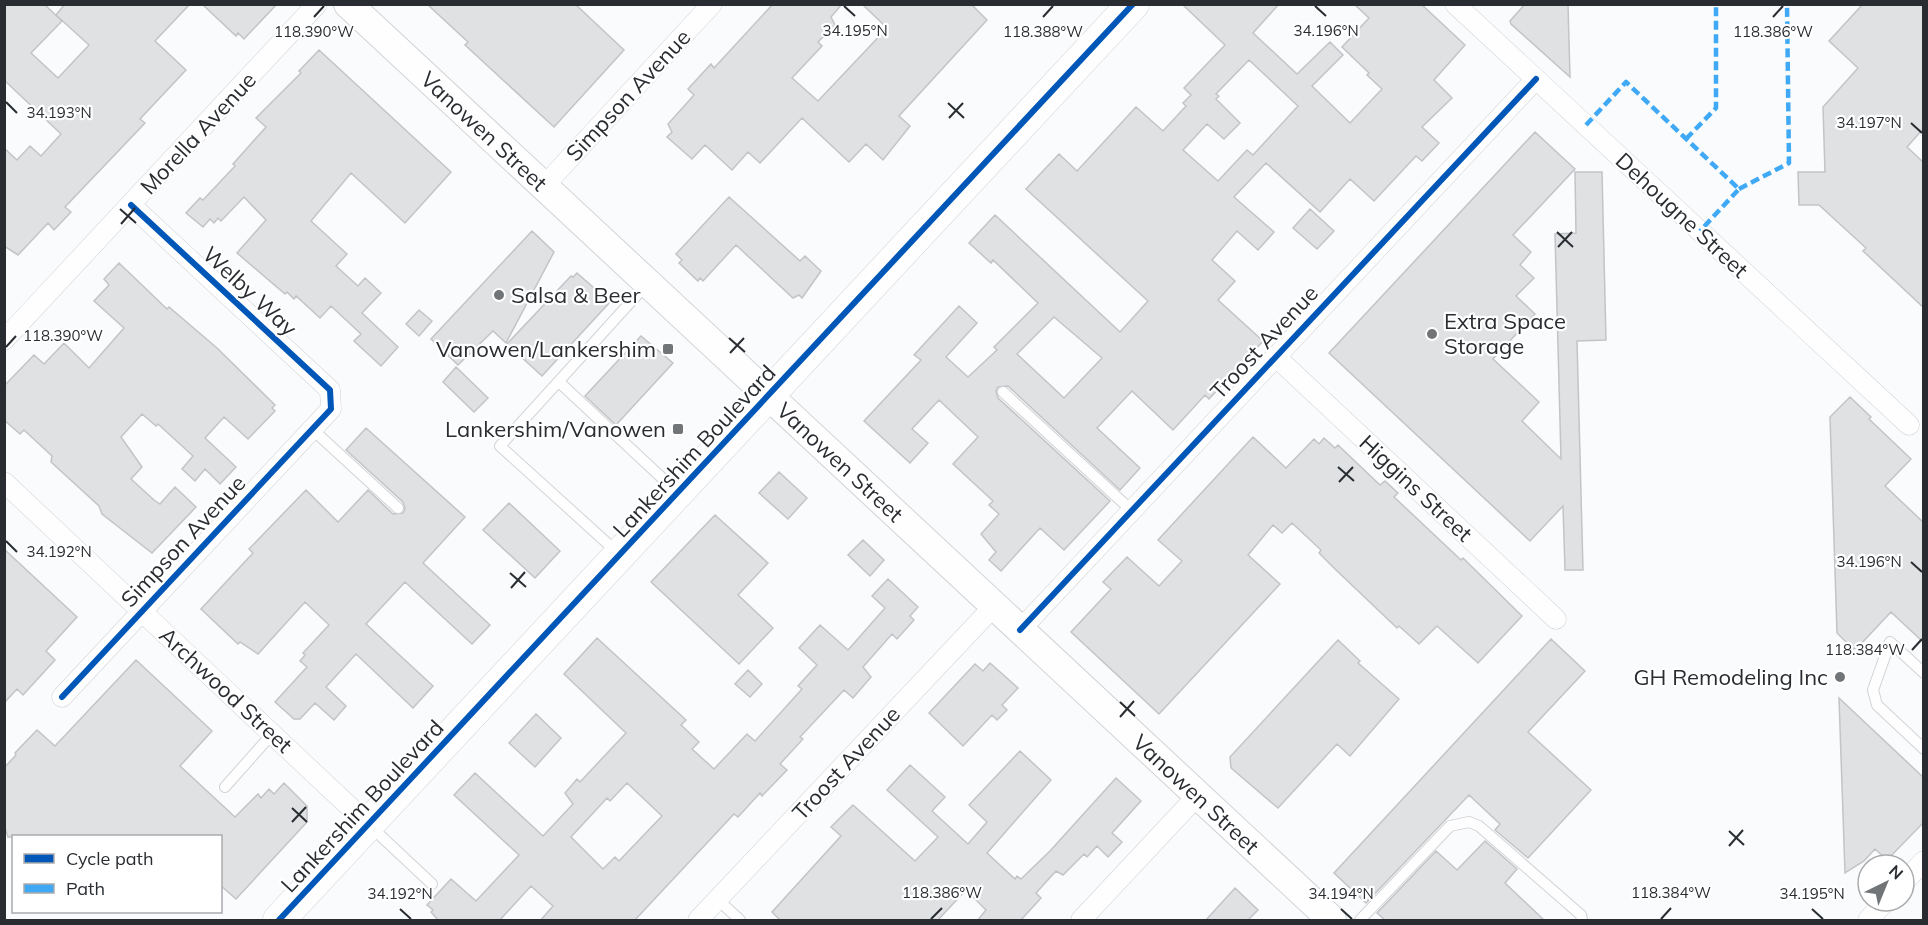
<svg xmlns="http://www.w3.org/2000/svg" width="1928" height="925" font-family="Mulish,sans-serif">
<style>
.building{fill:#dfe1e3;stroke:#c2c4c7;stroke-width:1.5;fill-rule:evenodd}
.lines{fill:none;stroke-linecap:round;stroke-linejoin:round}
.lane-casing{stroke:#d1d3d6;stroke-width:12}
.street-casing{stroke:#d1d3d6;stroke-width:21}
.secondary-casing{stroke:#d1d3d6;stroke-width:30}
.primary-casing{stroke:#d1d3d6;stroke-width:33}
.lane{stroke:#fefeff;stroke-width:10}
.street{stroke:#fefeff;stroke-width:20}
.secondary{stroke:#fefeff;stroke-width:28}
.primary{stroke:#fefeff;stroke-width:32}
.quiet{stroke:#3fa9f5;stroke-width:4.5;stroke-dasharray:9 4.5;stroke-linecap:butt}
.cycleway-casing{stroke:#fff;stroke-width:10}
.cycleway{stroke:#0057b8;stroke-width:6}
.ticks{fill:none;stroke:#292d31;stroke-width:2}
.poi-dot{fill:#727578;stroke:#fff;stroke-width:2}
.labels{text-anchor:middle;stroke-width:4.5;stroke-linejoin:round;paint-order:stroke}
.street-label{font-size:22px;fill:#292d31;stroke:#fff}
.poi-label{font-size:22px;fill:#292d31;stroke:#fff;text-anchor:end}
.ticks-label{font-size:15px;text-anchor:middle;fill:#292d31;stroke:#fff;stroke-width:4.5;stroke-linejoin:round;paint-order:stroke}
</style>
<rect width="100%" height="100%" fill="#fafbfc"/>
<path class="building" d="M4,4H44L62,21L31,53L58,78L89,45L56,15L65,4H190L155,41L186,70L140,119L145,123L65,207L71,212L54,230L48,223L18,255L4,246V148L17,160L30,146L41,156L61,134L4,80Z
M202,4H277L244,39L238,33L236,36Z
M427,4H575L624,50L554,127L465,45L468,42Z
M773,4H842L831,17L835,25L818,42L822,46L792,78L818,101L887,28L862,4H971L987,20L899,116L910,126L883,160L866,144L849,162L802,118L760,163L748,152L732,170L705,145L692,159L667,137L672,132L668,124L694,95L688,89L711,64L714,68Z
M1182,4H1279L1253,33L1297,74L1330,42L1343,55L1312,86L1350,123L1382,89L1367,75L1369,73L1342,47L1369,18L1354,4H1421L1465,45L1434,80L1452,98L1422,127L1439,143L1422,161L1416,156L1374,201L1350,179L1320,212L1266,163L1234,197L1274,232L1258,250L1237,231L1212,260L1235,281L1218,300L1263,341L1209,399L1205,395L1173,430L1132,391L1097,428L1140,468L1120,490L1008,386L998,387L996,391L998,398L1110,501L1064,550L1040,528L1001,571L989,560L996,552L981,534L999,514L989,505L993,501L953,464L978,437L939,400L912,429L928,443L910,463L864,421L921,360L914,355L959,306L977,323L946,357L968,377L997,350L994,347L1038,303L993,260L991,263L969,243L995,215L1120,332L1148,301L1026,189L1059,154L1077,171L1136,107L1163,131L1186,106L1183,103L1191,95L1184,88L1225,45ZM1249,60L1298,106L1253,155L1247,150L1218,181L1183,150L1207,124L1224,139L1240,123L1216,99L1219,96L1216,94ZM1054,317L1102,358L1064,398L1017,354Z
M1525,4H1568L1570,77L1511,24L1510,21Z
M1863,4H1923V129L1907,147L1923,162V307L1863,251L1866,248L1819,205H1799L1798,172H1825L1823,107L1858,68L1829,41Z
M319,50L451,172L405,223L351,173L311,221L347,254L336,266L358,286L365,278L381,293L362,313L398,347L381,366L354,341L361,334L331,306L320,318L296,296L294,299L287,292L285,294L237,253L266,220L244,197L221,221L218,218L214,223L210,219L203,227L186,213L200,198L203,200L235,166L233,164L266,127L256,118L301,73L299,71Z
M1535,132L1575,169L1513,235L1531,252L1520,265L1534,278L1516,296L1535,314L1493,359L1539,402L1522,421L1561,459L1555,234L1576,233L1575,172H1602L1606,340L1577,341L1583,570H1565L1563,506L1530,541L1329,353Z
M729,197L800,261L805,256L821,271L802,298L799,295L793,298L736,245L703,281L700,278L698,281L679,263L682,260L676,254Z
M1310,209L1334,231L1317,249L1293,228Z
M532,231L554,252L506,343L493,331L458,365L431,339Z
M119,263L167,309L169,307L217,348L275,405L272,408L275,411L248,439L224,417L205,438L236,467L220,484L205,469L195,481L182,469L193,456L158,424L156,426L142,414L121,437L142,467L131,479L154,500L160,504L175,487L196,507L152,553L102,514L99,506L51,462L52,456L24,430L20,434L4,420V386L34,355L44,364L64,343L89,368L124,328L94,301L109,285L104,279Z
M577,273L610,302L542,376L507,344L571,276L573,277Z
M419,310L432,321L419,336L406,324Z
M641,336L673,363L616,425L585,396Z
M456,367L488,398L474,412L443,382Z
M1850,397L1871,417L1869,419L1911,459L1885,486L1923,522V642L1891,612L1857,648L1853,649L1837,633L1830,417Z
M366,428L465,517L423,563L490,625L472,644L405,582L366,624L433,686L413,708L356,654L326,687L346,706L334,720L315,703L300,719H294L275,702L307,667L300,661L305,655L303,653L329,625L305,602L258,654L240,642L238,644L201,609L253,553L249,549L306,490L338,522L368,490L393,514L403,513L405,509L403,502L346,450Z
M1253,437L1286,468L1314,439L1319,444L1324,438L1335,448L1338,445L1380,485L1385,481L1398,493L1394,497L1461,560L1463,558L1522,616L1478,663L1437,626L1419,644L1399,626L1397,628L1336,570L1319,553L1321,550L1292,523L1282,533L1273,525L1248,555L1280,584L1159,714L1071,632L1111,589L1103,582L1127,557L1159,586L1182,561L1158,540Z
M779,472L807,498L788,519L759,493Z
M509,503L560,551L535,578L483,530Z
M715,515L768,563L738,595L773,628L739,664L651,582Z
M863,540L884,560L870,576L848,555Z
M4,549L77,617L46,651L55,660L23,695L17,689L4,703Z
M888,579L918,607L910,616L914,620L897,639L892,634L863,667L871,677L853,698L844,690L800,737L803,739L780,764L787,770L762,796L760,793L738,817L734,814L634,921H540L553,906L531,886L499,921H439L431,912L433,910L427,905L451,879L476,901L519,855L454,795L475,773L543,836L573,804L565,793L577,779L580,782L626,733L564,674L597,638L686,720L681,725L699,742L692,749L714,769L747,734L755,741L802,689L798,686L817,665L799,648L820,625L848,650L885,608L872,596ZM627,783L662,816L619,861L615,857L603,869L571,837L607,798L610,801Z
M1551,639L1585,671L1528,732L1591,790L1528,858L1495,830L1500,824L1469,795L1366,903L1334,873Z
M1338,640L1360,661L1358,663L1399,699L1350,756L1337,744L1278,808L1231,768L1230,757Z
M136,660L212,731L180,766L235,817L258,794L261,798L269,789L274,794L284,783L307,806V822L236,899L220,885V837H8L4,825V768L16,755L15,753L37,730L55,746Z
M990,663L1018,688L1002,705L1007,710L997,720L992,715L963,746L929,713L975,664L983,671Z
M748,670L762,684L750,697L735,684Z
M1839,698L1923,777V823L1887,860L1875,849L1864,861L1845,873Z
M536,714L561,738L535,767L509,743Z
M1020,751L1051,780L987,853L1015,879L1017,876L1021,879L1050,851L1116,778L1141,801L1112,833L1122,842L1108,857L1097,846L1087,857L1084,854L1063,875L1056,871L1036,893L1041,898L1020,921H977L986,910L966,890L937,921H781L772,912L841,836L831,827L853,805L915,861L938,837L887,790L910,765L945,797L932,811L968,844L987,822L969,805Z
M1485,841L1517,869L1505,883L1545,921H1386L1377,913L1436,851L1457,870Z
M1235,888L1258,910L1247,921H1205Z"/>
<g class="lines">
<defs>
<path id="lane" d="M559,382L675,490
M1003,392L1131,510
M312,429L398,508
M618,553L500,446L647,284
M1924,673L1890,642L1873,690L1877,705L1924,749
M225,787L272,734
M369,825L432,884
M717,899L740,920
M1360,920L1450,826L1469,822L1479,826L1581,915L1582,920"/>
<path id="street" d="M1455,4L1909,425
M544,186L712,4
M4,340L317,4
M1275,356L1556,619
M4,482L369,825
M1020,630L1536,79
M62,697L331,409L330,390L131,205
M1904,882L1924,861
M698,920L994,606
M1081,920L1198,795
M1868,920L1886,901"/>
<path id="secondary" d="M348,4L1332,920"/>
<path id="primary" d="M279,920L1133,4"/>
</defs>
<use href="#lane" class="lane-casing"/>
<use href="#street" class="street-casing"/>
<use href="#secondary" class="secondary-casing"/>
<use href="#primary" class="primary-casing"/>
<use href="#lane" class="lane"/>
<use href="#street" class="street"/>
<use href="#secondary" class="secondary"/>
<use href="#primary" class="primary"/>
<path class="quiet" d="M1586,125L1626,82L1739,189L1700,231
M1686,139L1716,108V4
M1739,189L1789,163L1787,4"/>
<defs>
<path id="cycleway" d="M1020,630L1536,79
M62,697L331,409L330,390L131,205
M279,920L1133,4"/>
</defs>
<use href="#cycleway" class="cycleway-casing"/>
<use href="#cycleway" class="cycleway"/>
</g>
<path class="ticks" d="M844,6L855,16M1315,6L1326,16M314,17L324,6M1043,17L1053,6M1773,17L1783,6M6,102L17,113M948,103L964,118M949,118L963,103M1911,123L1922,133M120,209L136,223M121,224L135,208M1557,232L1573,247M1558,247L1572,232M729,338L745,352M6,347L16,336M730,353L744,338M1338,467L1354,481M1339,482L1353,467M6,541L17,552M1911,562L1922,572M510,573L526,587M511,588L525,572M1912,650L1922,639M1120,702L1135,716M1120,717L1134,701M292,808L307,822M292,822L306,807M1729,831L1744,845M1729,846L1743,830M400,909L411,919M1341,909L1352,919M1812,909L1823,919M931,919L942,908M1661,919L1671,908"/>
<g class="poi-dot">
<circle cx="499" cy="295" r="6"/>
<circle cx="1432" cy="334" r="6"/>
<rect x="662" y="343" width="12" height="12" rx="3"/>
<rect x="672" y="423" width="12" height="12" rx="3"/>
<circle cx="1840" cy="677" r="6"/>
</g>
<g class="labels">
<g class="street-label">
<text transform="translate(628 95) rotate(-47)" y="8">Simpson Avenue</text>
<text transform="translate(484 131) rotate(43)" y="8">Vanowen Street</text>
<text transform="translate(198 133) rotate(-47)" y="8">Morella Avenue</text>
<text transform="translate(1682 215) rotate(43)" y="8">Dehougne Street</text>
<text transform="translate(250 291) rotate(43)" y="8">Welby Way</text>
<text transform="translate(1264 342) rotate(-47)" y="8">Troost Avenue</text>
<text transform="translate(694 451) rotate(-47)" y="8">Lankershim Boulevard</text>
<text transform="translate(840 462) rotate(43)" y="8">Vanowen Street</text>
<text transform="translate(1416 488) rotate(43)" y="8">Higgins Street</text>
<text transform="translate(183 541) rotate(-47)" y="8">Simpson Avenue</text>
<text transform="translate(226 690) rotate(43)" y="8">Archwood Street</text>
<text transform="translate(846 763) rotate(-47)" y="8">Troost Avenue</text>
<text transform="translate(1196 794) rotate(43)" y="8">Vanowen Street</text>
<text transform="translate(362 806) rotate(-47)" y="8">Lankershim Boulevard</text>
</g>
<g class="poi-label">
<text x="511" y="303" text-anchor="start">Salsa &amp; Beer</text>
<text x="1444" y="329" text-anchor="start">Extra Space<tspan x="1444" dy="25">Storage</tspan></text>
<text x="656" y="357">Vanowen/Lankershim</text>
<text x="666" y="437">Lankershim/Vanowen</text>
<text x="1828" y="685">GH Remodeling Inc</text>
</g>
</g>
<g class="ticks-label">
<text x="855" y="36">34.195°N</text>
<text x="1326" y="36">34.196°N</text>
<text x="314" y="37">118.390°W</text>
<text x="1773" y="37">118.386°W</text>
<text x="1043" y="37">118.388°W</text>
<text x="59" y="118">34.193°N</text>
<text x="1869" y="128">34.197°N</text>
<text x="63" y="341">118.390°W</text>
<text x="59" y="557">34.192°N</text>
<text x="1869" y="567">34.196°N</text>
<text x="1865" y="655">118.384°W</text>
<text x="942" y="898">118.386°W</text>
<text x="1671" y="898">118.384°W</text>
<text x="400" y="899">34.192°N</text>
<text x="1341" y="899">34.194°N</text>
<text x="1812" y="899">34.195°N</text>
</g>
<rect width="1928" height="925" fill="none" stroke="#292d31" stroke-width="12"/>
<rect x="12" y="835" width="210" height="78" fill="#ffffff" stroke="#a9abad" stroke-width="1.5"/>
<rect x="24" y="854" width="30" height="9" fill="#0057b8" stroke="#a9abad" stroke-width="1.5"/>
<text x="66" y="865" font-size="18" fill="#292d31">Cycle path</text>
<rect x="24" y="884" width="30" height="9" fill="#3fa9f5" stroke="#a9abad" stroke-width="1.5"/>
<text x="66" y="895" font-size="18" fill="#292d31">Path</text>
<g transform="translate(1886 883) rotate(43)"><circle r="28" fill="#ffffff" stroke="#a9abad" stroke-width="1.5"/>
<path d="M0-4.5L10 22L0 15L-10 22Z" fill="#727578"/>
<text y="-9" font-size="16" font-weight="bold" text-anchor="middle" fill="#292d31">N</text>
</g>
</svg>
